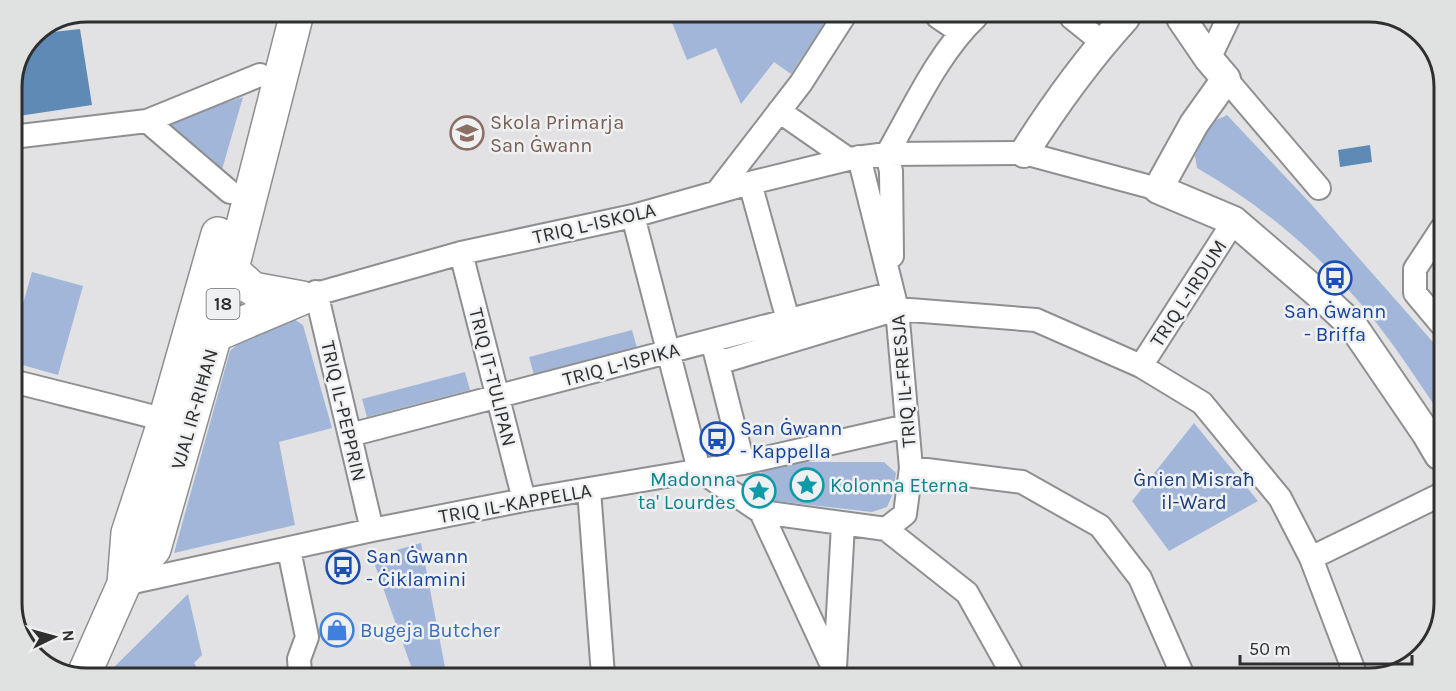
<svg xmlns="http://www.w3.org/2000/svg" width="1456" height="691" font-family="Karla,sans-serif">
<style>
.green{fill:#a2b6da}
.water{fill:#5f8ab6}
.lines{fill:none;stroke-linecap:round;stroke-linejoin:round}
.minor-casing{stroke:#8e8f91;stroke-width:26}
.tertiary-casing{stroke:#8e8f91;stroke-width:32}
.primary-casing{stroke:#8e8f91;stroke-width:36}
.minor{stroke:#fff;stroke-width:22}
.tertiary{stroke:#fff;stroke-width:28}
.primary{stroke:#fff;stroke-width:33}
.labels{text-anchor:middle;stroke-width:5;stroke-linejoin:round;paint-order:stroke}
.shield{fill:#eff0f1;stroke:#696969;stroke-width:1.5}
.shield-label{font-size:18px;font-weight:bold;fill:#2f2f2f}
.education-label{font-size:20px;fill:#785e54;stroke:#eff0f1;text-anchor:start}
.street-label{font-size:20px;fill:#2f2f2f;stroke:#eff0f1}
.transit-label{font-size:20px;fill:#164399;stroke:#eff0f1;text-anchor:start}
.culture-label{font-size:20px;fill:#0d838f;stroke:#eff0f1;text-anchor:end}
.park-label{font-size:20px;fill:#1c3d7b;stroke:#eff0f1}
.shop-label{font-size:20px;fill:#366cbe;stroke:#eff0f1;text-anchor:start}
.rim{fill:none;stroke:#2f2f2f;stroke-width:3}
</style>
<rect width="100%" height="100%" fill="#e2e2e4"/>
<path class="green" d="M669,15L829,16L791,74L774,62L741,104L716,48L687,60Z
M243,97L221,173L166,123Z
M1227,115L1311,204L1440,350L1439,412C1416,378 1393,343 1367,311C1318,253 1263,206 1197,168L1195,156L1210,123Z
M32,272L83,286L58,375L12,362V342Z
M294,319L303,325L332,428L279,442L295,525L174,553L230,351L256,327Z
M632,330L637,348L534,375L529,357Z
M465,372L470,390L367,417L362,399Z
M1194,423L1258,501L1169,551L1132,501Z
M769,462H884L896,473L893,493L887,507L872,512L767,500L756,481Z
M421,543L445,667L412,669L372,557Z
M188,594L202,655L194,663L200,672H109Z"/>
<path class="water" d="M80,29L92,105L12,117V83L34,34Z
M1370,145L1372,162L1340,167L1338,150Z"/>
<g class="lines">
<defs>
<path id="minor" d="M938,17L960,32
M1072,18L1103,43
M1209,59L1228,19
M1226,79L1319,188
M779,111L848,159
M147,121L230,192
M12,137L147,121L260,75
M887,154C913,109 938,53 976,17
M887,154L891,171L892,256
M750,183L788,320
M717,192L801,83L844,16
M633,216L699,470
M461,253L524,500
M316,292L372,530
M302,298L461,253L633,216L750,183L848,159L887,154L1024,153L1158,189
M1441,324L1415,293V269L1442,228
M714,348L743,463
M718,363L897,309L1036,320L1141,366L1202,403L1280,498L1311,558L1357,679
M1141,366L1234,221
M12,381C63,394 114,406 165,420
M350,435L893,293
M911,468L1022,482L1100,526L1140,578L1184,678
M699,470L761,512L837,676
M589,490L603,675
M761,512L886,529L905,514L911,468L897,309L859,157
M886,529L967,593L1014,677
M289,550L307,637L299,659L300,673
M1311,558L1438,496
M124,584L372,530L524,500L743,463L907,426
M835,667L843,525"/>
<path id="tertiary" d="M1181,18L1209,59L1226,79L1194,124L1158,189L1234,221L1321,296L1353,326L1426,433L1439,455
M1024,153C1055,104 1086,61 1125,18"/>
<path id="primary" d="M231,269L253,289L302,298
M215,335L302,298
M124,584L128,533L165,420L218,234
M85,672L124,584L154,549L215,335L297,13"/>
</defs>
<use href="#minor" class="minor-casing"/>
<use href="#tertiary" class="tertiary-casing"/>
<use href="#primary" class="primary-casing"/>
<use href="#minor" class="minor"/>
<use href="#tertiary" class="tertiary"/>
<use href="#primary" class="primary"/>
</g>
<defs>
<symbol id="school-ring" viewBox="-11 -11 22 22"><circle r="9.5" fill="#eff0f1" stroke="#8d6e63" stroke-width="1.5"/><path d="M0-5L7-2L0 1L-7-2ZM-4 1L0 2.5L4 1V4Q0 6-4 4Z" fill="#8d6e63"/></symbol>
<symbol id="bus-ring" viewBox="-11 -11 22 22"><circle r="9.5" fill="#eff0f1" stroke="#1a4fb4" stroke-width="1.5"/><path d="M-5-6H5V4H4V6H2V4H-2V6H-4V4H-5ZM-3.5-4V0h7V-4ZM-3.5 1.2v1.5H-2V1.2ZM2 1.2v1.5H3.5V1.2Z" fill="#1a4fb4"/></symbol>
<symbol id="sight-ring" viewBox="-11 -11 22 22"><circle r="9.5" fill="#eff0f1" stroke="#0f9aa8" stroke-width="1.5"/><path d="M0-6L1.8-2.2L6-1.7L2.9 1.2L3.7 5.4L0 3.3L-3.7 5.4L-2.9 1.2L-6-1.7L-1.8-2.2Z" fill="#0f9aa8"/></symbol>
<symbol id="shop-ring" viewBox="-11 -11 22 22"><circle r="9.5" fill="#eff0f1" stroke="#3f7fe0" stroke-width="1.5"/><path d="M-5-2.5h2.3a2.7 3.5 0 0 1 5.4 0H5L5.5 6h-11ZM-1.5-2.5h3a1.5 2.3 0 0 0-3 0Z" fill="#3f7fe0"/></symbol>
</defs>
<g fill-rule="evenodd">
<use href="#school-ring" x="448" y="114" width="38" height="38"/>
<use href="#bus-ring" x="1316" y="259" width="38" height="38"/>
<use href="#bus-ring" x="698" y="420" width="38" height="38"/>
<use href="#sight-ring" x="788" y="466" width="38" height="38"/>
<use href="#sight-ring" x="740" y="472" width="38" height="38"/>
<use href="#bus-ring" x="324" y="548" width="38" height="38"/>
<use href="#shop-ring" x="318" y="611" width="38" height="38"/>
</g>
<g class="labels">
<rect class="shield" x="206.5" y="289" width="33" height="30" rx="4.5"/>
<g class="shield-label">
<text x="223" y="310">18</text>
</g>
<g class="education-label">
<text x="490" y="129">Skola Primarja<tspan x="490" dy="23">San Ġwann</tspan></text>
</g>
<g class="street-label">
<text transform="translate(594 223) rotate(-13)" y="7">TRIQ L-ISKOLA</text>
<text transform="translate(1188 293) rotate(-57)" y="7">TRIQ L-IRDUM</text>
<text transform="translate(621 364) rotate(-15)" y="7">TRIQ L-ISPIKA</text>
<text transform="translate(493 377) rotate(76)" y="7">TRIQ IT-TULIPAN</text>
<text transform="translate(903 381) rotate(-95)" y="7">TRIQ IL-FRESJA</text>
<text transform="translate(194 409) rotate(-74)" y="7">VJAL IR-RIĦAN</text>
<text transform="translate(344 411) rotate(77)" y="7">TRIQ IL-PEPPRIN</text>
<text transform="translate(515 503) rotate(-10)" y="7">TRIQ IL-KAPPELLA</text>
</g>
<g class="transit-label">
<text x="1335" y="318" text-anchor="middle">San Ġwann<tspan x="1335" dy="23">- Briffa</tspan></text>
<text x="740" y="435">San Ġwann<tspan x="740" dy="23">- Kappella</tspan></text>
<text x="366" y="563">San Ġwann<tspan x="366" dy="23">- Ċiklamini</tspan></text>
</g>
<g class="culture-label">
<text x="736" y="486">Madonna<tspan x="736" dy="23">ta' Lourdes</tspan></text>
<text x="830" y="492" text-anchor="start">Kolonna Eterna</text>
</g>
<g class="park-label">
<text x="1194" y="486">Ġnien Misraħ<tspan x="1194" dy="23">il-Ward</tspan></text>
</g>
<g class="shop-label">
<text x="360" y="637">Bugeja Butcher</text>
</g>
</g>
<path d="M0 0H1456V691H0ZM87 22H1369A65 65 0 0 1 1434 87V603A65 65 0 0 1 1369 668H87A65 65 0 0 1 22 603V87A65 65 0 0 1 87 22Z" fill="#e0e1e1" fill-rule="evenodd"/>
<path class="rim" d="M87 22H1369A65 65 0 0 1 1434 87V603A65 65 0 0 1 1369 668H87A65 65 0 0 1 22 603V87A65 65 0 0 1 87 22Z"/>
<g transform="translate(54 637) rotate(85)" stroke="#eff0f1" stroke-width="4.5" paint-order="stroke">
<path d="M0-4.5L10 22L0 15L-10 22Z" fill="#2f2f2f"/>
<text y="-9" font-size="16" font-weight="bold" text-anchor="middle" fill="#2f2f2f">N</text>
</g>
<path d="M1240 655v9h172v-9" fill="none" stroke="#2f2f2f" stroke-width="3"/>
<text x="1249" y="655" font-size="18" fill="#2f2f2f" stroke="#eff0f1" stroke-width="4.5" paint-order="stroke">50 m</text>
</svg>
